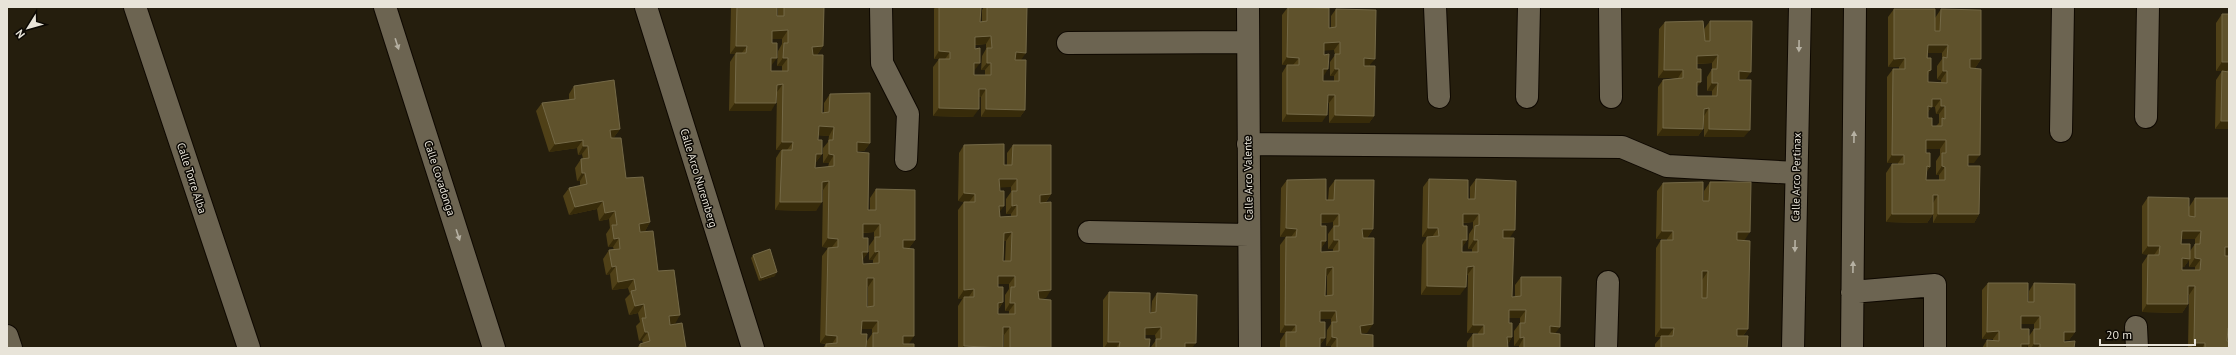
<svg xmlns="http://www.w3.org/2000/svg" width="2236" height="355" font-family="'PT Sans',sans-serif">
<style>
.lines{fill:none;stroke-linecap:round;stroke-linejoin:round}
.minor-casing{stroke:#0e0800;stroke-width:24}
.minor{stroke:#6c6451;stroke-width:22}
.wall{fill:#4f4017;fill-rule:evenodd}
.shaded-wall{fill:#372b0a}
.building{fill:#5f522c;stroke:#746947;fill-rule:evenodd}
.oneway{fill:#b6b1a3}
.labels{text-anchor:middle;stroke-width:3;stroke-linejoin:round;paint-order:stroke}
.street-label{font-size:11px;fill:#e8e4d9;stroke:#0b0803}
</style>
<rect width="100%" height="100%" fill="#251e0d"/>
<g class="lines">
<defs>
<path id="minor" d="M135,7L249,348
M385,7L494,348
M646,7L753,348
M881,7L882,63L908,114L906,160
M1248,7L1250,348
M1435,7L1439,97
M1610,7L1611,97
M1068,43L1248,42
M1527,97L1529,7
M2146,117L2148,7
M2061,131L2063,7
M1248,144L1622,147L1667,166L1796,173
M1089,232L1249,235
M1852,292L1935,285V348
M2136,327L2137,348
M7,336L11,348
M1606,348L1608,282
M1793,348L1800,7
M1852,348L1855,7"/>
</defs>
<use href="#minor" class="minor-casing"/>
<use href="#minor" class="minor"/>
</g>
<path class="wall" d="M731,7H777V16H778V7H824L823,46L817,55L822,113H824V103L830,94L870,143L864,151H857L868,210H870V198L876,189L915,240L909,248H903L908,344L914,348H867V341L872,334V329H862L861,334L866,348H823L826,344L820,343L822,256L828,248H832L822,247L823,190H822L816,211L775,210L776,158L781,150H776L777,92L771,111H729L730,62L735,54H730ZM772,39H782V44L778,51L777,66H782V71H771ZM818,135L829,136L828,142L823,148V163H829L828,167L815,168L816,162L822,154L818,140ZM874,232V239L869,246V260H873V264H863V259L868,252L863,238V233ZM867,286L868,287V307H867Z
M935,7H981L980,22H982V10L984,7H1027L1021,60L1025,110L1020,117H981V97H979L973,117L933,116V67L939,59H942H934V9ZM986,44V49L982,56L981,70H985V75H974L975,45Z
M1288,7L1329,28H1331V16L1336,9L1370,66L1374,116L1369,123H1329V103H1328L1322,122H1282V73L1287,65H1289H1282V15ZM1324,50H1334L1335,55L1330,62V76H1334V81H1323Z
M1894,9L1935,31V18L1941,9L1981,59L1975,68H1970L1974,163H1968V166L1979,214L1974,223H1933V214L1927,223L1886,222V173L1892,164H1898V163H1887V77L1893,69H1899V67H1888V17ZM1928,53H1942V59L1937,66V79L1941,80V83L1928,82ZM1931,107H1935L1936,114H1939V123L1936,126H1932L1928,118V112ZM1926,149H1940V155L1936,161V175H1939V180H1926V172L1930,167L1926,153Z
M2222,14H2229V129H2215L2216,80L2222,71L2227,72V71H2216V23Z
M1710,21L1746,79H1739L1744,137H1704V116L1703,129L1698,136H1657L1658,87L1663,80L1678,78H1658L1659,29L1665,22L1704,34V29ZM1712,63V69L1707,77V91H1712V96H1697V64Z
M574,86L620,129L614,137L611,138L626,178L650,222L645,231H640L658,271L675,324H670L686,348H637L640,344L643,343L642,340L639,341L636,326L640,322L638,313L629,315L625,299L630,294L628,288L612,290L610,274L606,275L603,259L609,250H614L613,247H608L606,234L610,228L609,219L599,221L597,209L569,215L563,196L569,188L580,186V181H577L575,168L581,159H583L582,154L578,155L577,148L549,152L536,111L542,103L569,100V94Z
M964,145L1004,165H1007V153L1013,145L1051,194L1046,202V298L1039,299L1051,348H1004V335H1003V348H958V306L963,298L958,299V210L964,202H969L958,201L959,153ZM999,187H1011V192L1006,199V214H1011V217H1000ZM1004,241H1006L1005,261H1003ZM998,284H1009V289L1005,295V311H1009V314H998V310L1003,302L998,287Z
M1429,179L1468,199H1470V187L1476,179L1509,238L1512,297H1515V285L1521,277L1555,334L1560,348H1519V346H1514V331L1520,323V318H1509V323L1512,337L1508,344V348H1467V342L1473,334H1478V333H1467L1468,274L1467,275L1460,295H1421L1422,245L1427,237H1422L1423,187ZM1473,222V228L1469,234L1468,249H1472V252H1462V247L1467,240L1463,223Z
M1287,180L1326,200H1328L1329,188L1335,180L1373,229L1367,238V333H1361V334L1373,348H1331V346H1326L1327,330L1331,324V319H1320V322L1325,338L1320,345V348H1280V341L1285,333H1280V245L1286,237H1280L1281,188ZM1333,222V227L1328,234V249H1333V252H1321V248L1326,241L1321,226V223ZM1326,276H1327V296H1325Z
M1710,182L1744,241L1748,329L1743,336L1747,348H1655V344L1661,337H1655L1656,248L1661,240H1667V239H1656L1657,191L1663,183L1704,201V191Z
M2148,197L2189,207L2195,198H2229V255L2225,256H2229V336H2228L2227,341L2229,348H2188L2189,295H2188V304L2182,313L2142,312V264L2148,255H2154L2142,254V206ZM2182,239H2195V244L2190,251L2181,244ZM2189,260V267H2195V270H2182V267H2184Z
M753,255L775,276L759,281L751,258Z
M1988,283L2029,302V291L2034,283L2075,332L2069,340H2064V342L2074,348H2028V345L2026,348H1982L1987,340L1993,341V339H1982V290ZM2021,324H2034V329L2029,336L2021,329Z
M1109,292L1150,313H1151L1152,301L1157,293L1192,348H1151V347L1156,340L1155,335H1145V339L1149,348H1103V300Z"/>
<path class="shaded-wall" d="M788,30L782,39H766L772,31Z
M991,36L986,44L970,45L975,37Z
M1340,42L1334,50L1319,51L1324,43Z
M1928,45H1948L1942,53H1922Z
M736,46H747L741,54H730Z
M823,46L817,55H807L812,47Z
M939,51L950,52L945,59H934Z
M1016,52L1026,53L1021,60H1010Z
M1718,55L1712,63L1692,64L1697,56Z
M1287,57L1299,58L1293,65H1282Z
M771,58H777L771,66Z
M783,58H788L782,66H777Z
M1364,58L1375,59L1369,66H1359Z
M1905,58L1899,67H1888L1894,59Z
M1970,59H1981L1975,68L1964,67Z
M2222,62H2229V68L2227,71H2216Z
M974,63H980L974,71Z
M987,63H991L985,70H981Z
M1323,69H1328L1323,77Z
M1335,69H1339L1334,76H1330Z
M1664,70H1683L1678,78H1658Z
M1931,70L1926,79L1928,71Z
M1739,71L1751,72L1746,79H1734Z
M1943,71H1947L1941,80L1937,79Z
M1697,82H1701L1695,90Z
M1712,83H1718L1712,91H1707Z
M783,84L777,92V85Z
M979,89H986L981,97H974Z
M1328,95H1335L1329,103H1322Z
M1932,99H1941L1935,107H1931L1926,115H1922Z
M735,103H776L771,111H729Z
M1941,106H1945L1939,114H1936Z
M939,108L979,109L973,117L933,116Z
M1709,108L1704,116V109Z
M986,109L1025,110L1020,117H981Z
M1287,114L1327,115L1322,122H1282Z
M1335,115L1374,116L1369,123H1329Z
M2221,121H2229V129H2215Z
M819,126L834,127L829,136L813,135Z
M1663,128L1703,129L1698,136H1657Z
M620,129L614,137L604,139L610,130Z
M1709,129L1750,130L1744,137H1704Z
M583,140L577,148L549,152L555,144Z
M1926,140H1946L1940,149H1920Z
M782,142H793L787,150H776Z
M857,142L870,143L864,151H852Z
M583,146H588L582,154L578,155Z
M816,154H822L816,162H810Z
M829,154L834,155L829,163H823Z
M1892,155H1904L1898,163H1887Z
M1968,155H1980L1974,163H1963Z
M1927,166L1930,167L1924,175Z
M1942,166L1945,167L1939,175H1936Z
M582,173H585L580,181H577Z
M999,179H1017L1011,187L993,188Z
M829,181L823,190H816L822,182Z
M964,193L975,194L969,202L958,201Z
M1051,194L1045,203H1034L1040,195Z
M1933,195H1938L1933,203Z
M603,201L597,209L569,215L575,207Z
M780,202H822L816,211L775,210Z
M1017,205L1011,214H1006L1012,206Z
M999,206H1004L998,214Z
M615,211L609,219L599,221L605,213Z
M1321,214H1339L1333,222L1315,223Z
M1463,214H1479L1473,222L1457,223Z
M1892,214H1933L1927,223L1886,222Z
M1938,214H1979L1974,223H1933Z
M650,222L645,231L633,233L639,224Z
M863,224H880L874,232L857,233Z
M1286,228L1297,229L1291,237H1280Z
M1428,228H1438L1432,237H1422Z
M1362,229H1373L1367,238H1356Z
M1503,230H1515L1509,239L1498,238Z
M1662,231H1673L1667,239H1656Z
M2182,231H2201L2195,239H2176Z
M1012,232L1006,241H998L1004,233Z
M1737,232H1750L1744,241L1731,240Z
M619,238L613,247H608L614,239Z
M828,238L838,239L832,247H822Z
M903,240H915L909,248H897Z
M1334,240H1339L1333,249H1328Z
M1462,240H1467L1461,249Z
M1474,240H1478L1472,249H1468Z
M1321,241H1326L1320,250Z
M2148,246H2160L2154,255L2142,254Z
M2225,247H2229V255L2219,256Z
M879,251L873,260H869L875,252Z
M862,252H868L862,261Z
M2182,258L2190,259L2184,267H2176Z
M2195,258L2201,259L2195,267H2189Z
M616,266L610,274L606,275L612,267Z
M1474,266L1468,274L1461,275L1467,267Z
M1333,267L1327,276H1320L1326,268Z
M1702,271H1708L1702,280H1696Z
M777,272L775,276L759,281L761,278Z
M998,276H1015L1009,284H992Z
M867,278H874L868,287L862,286Z
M634,279L628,288L612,290L618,282Z
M1427,286L1466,287L1460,295H1421Z
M2188,286H2195L2189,295H2182Z
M974,289L968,298L958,299L964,290Z
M1051,290L1046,298L1033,299L1038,291Z
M1003,302L997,311L998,303Z
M1010,303H1015L1009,311H1005Z
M644,304L638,313L629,315L635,306Z
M2147,304H2188L2182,313L2142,312Z
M1509,310H1526L1520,318H1503Z
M1320,311H1336L1331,319H1314Z
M680,315L675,324H663L669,316Z
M2021,316H2040L2034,324H2015Z
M862,321H878L872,329H856Z
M1373,324L1367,333L1354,334L1360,326Z
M1285,325H1296L1290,333L1286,332L1285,333H1280Z
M1473,325H1484L1478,333H1467Z
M1550,326L1560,327L1554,335L1544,334Z
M1003,327H1010L1004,335H997Z
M1161,327L1155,335H1140L1145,328Z
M1661,328H1674L1668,336L1655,337Z
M2228,328H2229V336H2222Z
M1737,329H1748L1742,337L1731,338Z
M1999,331L1993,339H1982L1987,332Z
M645,332H648L642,340L639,341Z
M2064,332H2075L2069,340H2059Z
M826,335L837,336L832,344L820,343Z
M903,336H914L908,345L897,344Z
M1332,337L1337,338L1331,346H1326Z
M1507,337H1512L1507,346Z
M1524,337L1519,346H1514L1520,338Z
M1320,338H1325L1319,346Z
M1108,342H1120L1116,348H1104Z
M1185,343H1196L1192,348H1182Z
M2194,343H2205L2202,348H2191Z
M2021,344H2029L2026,348H2018Z
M2034,344H2040L2037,348H2031Z
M964,346L996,348H962Z"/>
<path class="building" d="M737,7H777V16H784V7H824L823,46L812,47L813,55H823L822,113L829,112L830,94L870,93V143L857,142V152L869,153L868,210H876V189L915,190V240H903V248L914,249V336H903V344H914V348H873V333H878V321H862L861,334H867L866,348H826V344L837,343V336L826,335L828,248L838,247V239L828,238L829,181L822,182V202H780L782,150H792L793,142H782L783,84L777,85L776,103H735L736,53H746L747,46H736ZM788,30V43H784L783,58H788V71H771V58H777V43H772V31ZM819,126L834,127L833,140H829V154L834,155V166L815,168L816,154H822V140H818ZM863,224H880V237H875V252L879,251V263L863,264L862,252H868V238H863ZM867,278H874V306L867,307Z
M939,7H981L980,22L987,21V7H1027L1026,53L1016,52L1015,60H1026L1025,110L986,109V89H979V109L939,108V59H950V52L939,51ZM991,36L992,48H987V63H991V75H974V63H980V48L975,49V37Z
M1288,7L1329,8V28L1336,27V9L1376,10L1375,59L1364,58V66H1375L1374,116L1335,115V95H1328L1327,115L1287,114V65H1299V58L1287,57ZM1340,42V54H1335V69H1339V81H1323V69H1328L1329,54L1324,55V43Z
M1894,9H1935V31H1940L1941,9L1981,10V59H1970V68L1981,69L1980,155H1968V166H1980L1979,214H1938V195H1933V214H1892V164H1904V155H1892L1893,69H1905V58L1894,59ZM1928,45H1948L1947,58L1943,57V71H1947V83L1928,82V71L1931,70V58H1927ZM1932,99H1941V106H1945V119L1942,118V126H1932V118H1928V106L1932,107ZM1926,140H1946V153H1942V166L1945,167V180H1926L1927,166L1930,167V153H1926Z
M2222,14H2229V62H2222Z
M1703,21L1705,41H1710V21H1752L1751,72L1739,71V80H1751L1750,130L1709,129V108L1704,109L1703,129L1663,128V80L1683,78V70H1664L1665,22ZM1718,55L1717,69H1712V83H1718L1717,96H1697V82H1701V69H1697V56Z
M2222,71L2229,72V121H2221Z
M614,80L620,129L610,130L611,138H621L626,178L643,177L650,222L639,224L640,232L653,231L658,271L674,270L680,315L669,316L670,325L682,323L686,348H640V344L650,341L648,332H645L642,318H646L644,304L635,306L631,291L636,290L634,279L618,282L616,266L612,267L609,250L620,249L619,238L614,239L612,225H617L615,211L605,213L603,201L575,207L569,188L587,184L585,173H582L581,159L589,158L588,146H583V140L555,144L542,103L575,99L574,86Z
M1004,144V165H1012L1013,145H1051V194L1040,195V203L1051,202V290L1038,291L1039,299L1051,300V348H1010V327H1003V348L964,346V297H974V289L964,290V202H975V194L964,193V145ZM999,179H1017V191H1012V206L1017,205V216L1000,217L999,206H1004V191H1000ZM1012,232L1011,261H1003L1004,233ZM998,276H1015V287H1011L1010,303H1015V314H998V303L1003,302V287H998Z
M1326,179V200H1334L1335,180H1374L1373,229H1362L1363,238H1374L1373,324L1360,326L1361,334L1373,335V348H1337V338L1332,337V322H1337L1336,311H1320V322H1325V338H1320V348H1286V332H1296V325H1285L1286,237H1296L1297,229L1286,228L1287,180ZM1321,214H1339V226H1334V240H1339V251L1321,252V241H1326V226H1321ZM1333,267V295L1325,296L1326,268Z
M1429,179L1468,180V199H1475L1476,179L1516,181L1515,230H1503V238H1514L1512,297L1521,296V277H1561L1560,327L1550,326V333L1560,334V348H1524V337L1520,338V323H1525L1526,310H1509V323H1512V337H1507L1508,348H1473V334H1484V325H1473L1474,266L1467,267L1466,287L1427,286V237L1439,236L1438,228H1428ZM1463,214H1479V225L1475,226L1474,240H1478V252H1462V240H1467V226H1463Z
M1703,182V201H1709L1710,182H1751L1750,232H1737V240L1750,241L1748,329H1737V336H1748L1747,348H1661V336H1673L1674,328H1661V240H1673V231H1662L1663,183ZM1702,271H1708L1707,298H1702Z
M2148,197L2189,198V216L2195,217V198H2229V247H2225V256H2229V328H2228L2227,341H2229V348H2205V343H2194L2195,286H2188V304H2147L2148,255H2159L2160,246H2148ZM2182,231H2201L2200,244H2195V258L2201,259L2200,270H2182V258L2190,259V244H2181Z
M770,249L777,272L761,278L753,255Z
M1988,283H2028V302H2034V283L2075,284V332H2064V342L2075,341L2074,348H2040V344H2034V329H2040V316H2021V329H2029V344H2021V348H1987V340L1999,341V331L1987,332Z
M1109,292L1150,293V313L1156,312L1157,293L1197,295L1196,343H1185V348H1156V339H1161V327L1145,328V339H1150L1149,348H1119L1120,342H1108Z"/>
<defs><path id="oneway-solid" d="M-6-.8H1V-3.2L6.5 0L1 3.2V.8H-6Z"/></defs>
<g class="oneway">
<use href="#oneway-solid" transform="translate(397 44) rotate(72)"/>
<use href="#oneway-solid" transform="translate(1799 46) rotate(91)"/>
<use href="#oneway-solid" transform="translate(1854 137) rotate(-89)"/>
<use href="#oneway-solid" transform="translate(458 235) rotate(72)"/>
<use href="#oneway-solid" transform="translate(1795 246) rotate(91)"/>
<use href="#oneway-solid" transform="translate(1853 267) rotate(-89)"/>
</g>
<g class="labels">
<g class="street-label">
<text transform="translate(1796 177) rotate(-89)" y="4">Calle Arco Pertinax</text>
<text transform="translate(192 178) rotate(72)" y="4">Calle Torre Alba</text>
<text transform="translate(440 178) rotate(72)" y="4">Calle Covadonga</text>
<text transform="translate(699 178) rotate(73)" y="4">Calle Arco Nuremberg</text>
<text transform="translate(1248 178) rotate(-91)" y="4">Calle Arco Valente</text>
</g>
</g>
<rect width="2236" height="355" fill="none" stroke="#e8e4d9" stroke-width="16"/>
<g transform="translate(28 28) rotate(233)" stroke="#0b0803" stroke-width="3" paint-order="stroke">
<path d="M0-3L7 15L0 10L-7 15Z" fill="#e8e4d9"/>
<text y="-6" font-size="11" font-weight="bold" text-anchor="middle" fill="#e8e4d9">N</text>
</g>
<path d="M2100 339v6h95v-6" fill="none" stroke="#e8e4d9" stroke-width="2"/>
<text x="2106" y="339" font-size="12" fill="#e8e4d9" stroke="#0b0803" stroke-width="3" paint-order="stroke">20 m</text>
</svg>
